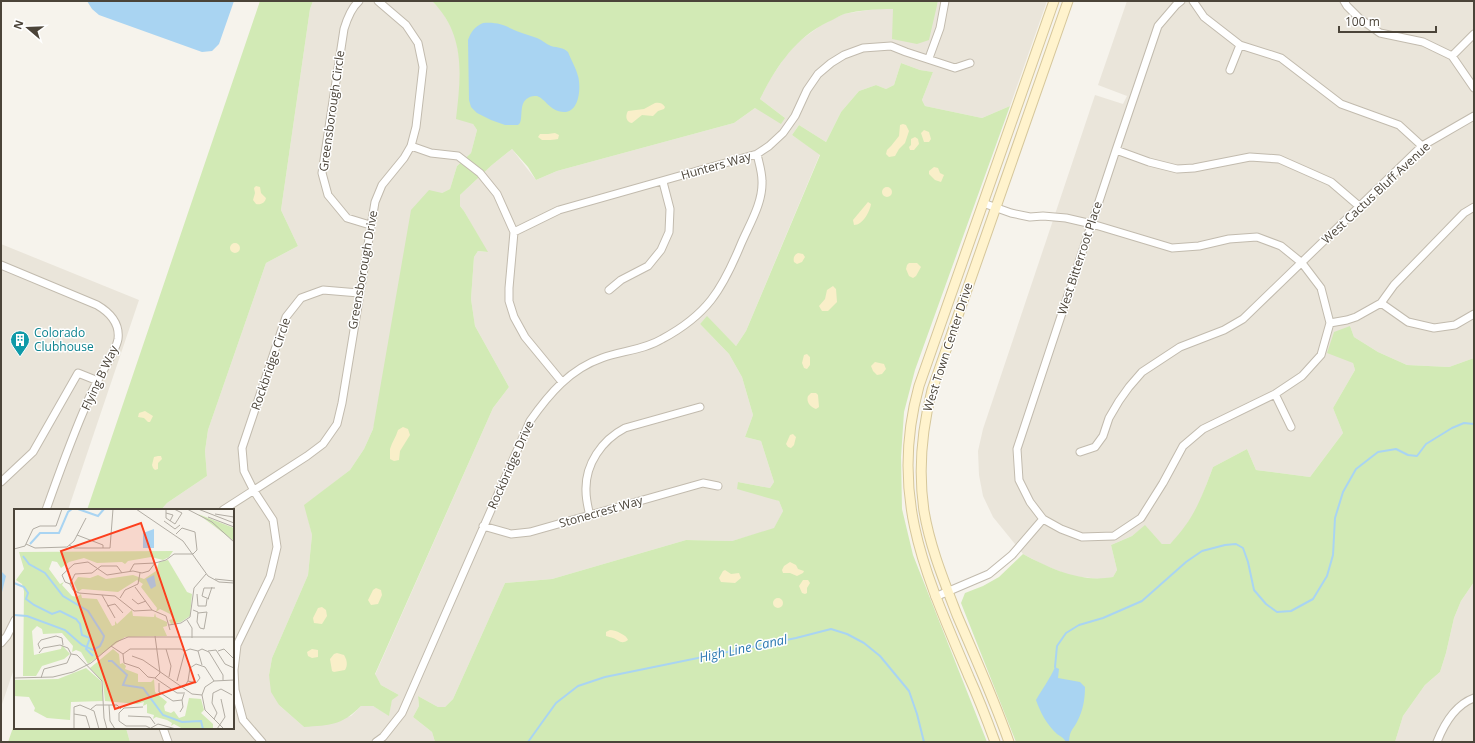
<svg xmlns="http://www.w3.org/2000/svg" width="1475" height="743" font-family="'Open Sans',sans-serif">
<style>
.residential{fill:#eae5da}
.green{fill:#d2eab5}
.sand{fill:#f9efc9}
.water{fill:#a9d4f2}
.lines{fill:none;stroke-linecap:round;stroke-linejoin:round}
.stream{stroke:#a9d4f2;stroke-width:2}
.street-casing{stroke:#c2bbae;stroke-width:9}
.secondary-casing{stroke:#d6c79b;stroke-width:11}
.street{stroke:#fff;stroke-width:7}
.secondary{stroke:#fff3cd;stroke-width:9}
.labels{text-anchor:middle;stroke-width:3;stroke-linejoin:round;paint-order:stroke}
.street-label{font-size:12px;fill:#4b4439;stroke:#fff}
.culture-label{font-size:12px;fill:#0d838f;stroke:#fff;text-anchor:start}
.water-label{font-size:13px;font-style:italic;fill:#2e7ab2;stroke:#fff}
.inset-river{fill:none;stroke:#a9d4f2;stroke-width:2}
.inset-road{fill:none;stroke:#b2ada4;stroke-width:1}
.view{fill:#fc3f1d;fill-opacity:0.15;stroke:#fc3f1d;stroke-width:2}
.inset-edge{fill:none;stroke:#4b4439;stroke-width:2}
</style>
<rect width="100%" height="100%" fill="#f6f3ec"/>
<path class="residential" d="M313,1H432L442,11L455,35L460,60L461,82L473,124L477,130L471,153L457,166L450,189L442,193L373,429L364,449L350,470L305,505L312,535L308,575L272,658L269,675L279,705L304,727L351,716L361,706H373L389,715L392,699L399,695L381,685L375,675L493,408L509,387L475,326L471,299L474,257L478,251L487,252L464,211L460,206V195L492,165L512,149L536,180L557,171L734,123L755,108L785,118L760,99L769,81L785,57L798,42L820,26L843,14L875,9H893L937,5L938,1H1047L1010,106L982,118L925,106L922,100L933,72L920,70L901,63L894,85L886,89L876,85L859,91L841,112L826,142L799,125L792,135L820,154L746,331L736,346L707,317L700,324L729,354L742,377L753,415L745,437L761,441L774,482L770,488L738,482L779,501L783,511L774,529L732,541L686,540L552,579L505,583L453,699L445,707H438L418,696L419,706L413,717L432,732L435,742H130L126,728H233V510H161L167,503L207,476L205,451L208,430L266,263L298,246L281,210L310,9Z
M1127,1H1474V358L1449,367L1407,365L1378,352L1354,337L1350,326L1353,363L1355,370L1333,408L1343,433L1310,477L1256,470L1247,449L1213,467L1198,507L1182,532L1170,544H1162L1145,526L1132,536L1111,545L1117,570L1113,577L1101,579L1071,576L1044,565L1023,554L993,517L983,496L979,475L978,451L983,429L1095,95L1123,104L1127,96L1098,85Z
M1,244L139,300L68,510H15V666L1,707Z
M1474,582V742H1395L1403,716L1425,685L1440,672L1446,653L1454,618L1461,601Z"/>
<path class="green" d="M260,1H313L310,9L281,210L298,246L266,263L208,430L205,451L207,476L167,503L161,510H87Z
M432,1H938L929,40L917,44L892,39L893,9C877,9 860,10 844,14C839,16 833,20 828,22C795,38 776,67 760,99L785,118L781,124L755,108L734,123L557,171L536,180L528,167L512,149L492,165L460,195V206L464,211L488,252L478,251L474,257L471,299L475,326L509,387L493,408L375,674L381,685L399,695L392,700L389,716L373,706H361C341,726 330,725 304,727L279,705L271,692L269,675L272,658L308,575L312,535L304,505L350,470L364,449L373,429L411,210L429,190L442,193L450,189L457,166L471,153L477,130L473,124L456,119C461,75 466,35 432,1Z
M901,63L920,70L933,72L922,100L925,106L982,118L1010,106L915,370L904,412L901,457L902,509L913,555L987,742H435L432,732L413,717L419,706L418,696L438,707H445L453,699L505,583L552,579L686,540L732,541L774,528L783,511L779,501L737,489L738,482L770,488L774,482L761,441L745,437L753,415L742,377L729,354L700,324L707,316L736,346L746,331L820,155L792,135L799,125L826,142L841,112L859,91L876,85L886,89L894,85Z
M1350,326L1354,337L1378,352L1407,365L1449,367L1474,358V582L1461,601L1454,618L1446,653L1440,672L1425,685L1403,716L1395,742H1016L961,603L965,593L983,586L999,577L1023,554C1051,569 1081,583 1113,577L1117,570L1111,545L1132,536L1145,525L1162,544H1170C1194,519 1201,499 1213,467L1247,449L1256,470L1310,477L1343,433L1333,408L1355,370L1353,363L1327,353L1334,332Z
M15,722V728H126L130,742H8Z"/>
<path class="sand" d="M655,103C659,102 663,103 665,107L664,109L658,111L653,116L642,115L632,123C626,122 625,116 628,111L644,109Z
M903,124L906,125L909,131L905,143L899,149L895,156L889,157L886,154L887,150L891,146L899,136L900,125Z
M924,130L929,132L931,139L929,142H924L921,133Z
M555,133L559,135L558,139C556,140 545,140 542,140L538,137L540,134H548Z
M915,137L918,139L919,144L914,150H910L909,147L911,145V139Z
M934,167L938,168L940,173L944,175L941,182L935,180L929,174V171Z
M256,186L260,187L261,193L266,198C265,203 261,205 256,204L253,200L255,193L254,188Z
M882 192a5 5 0 1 1 10 0a5 5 0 1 1-10 0Z
M868,202L871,204C870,211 863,225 854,225L853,220Z
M230 248a5 5 0 1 1 10 0a5 5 0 1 1-10 0Z
M798,253L803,254L805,257L802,262L797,264L794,262C793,258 794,255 798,253Z
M909,263H917L921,267L916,276L913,278L909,276L906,269L907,265Z
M833,286L836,289L837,302L828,311H822L819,306L825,299L827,290Z
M807,354L810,357V365L807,369L804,368L802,363L804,355Z
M875,362L884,364L886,369L882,374L877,375L873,371L871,366Z
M811,393H816L818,395L819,407L816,409C810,407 806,402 808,396Z
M145,411L153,416L150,422H148L144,418L138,417L139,413Z
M403,427L408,429L410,435L400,451L399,460L394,461L390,459C390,456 390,452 390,449C392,442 396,437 398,430Z
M793,434L796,437L794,445L791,448L788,447L786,444L790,435Z
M158,456H161L162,459L158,463V469L155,470L153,468L152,465L154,457Z
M790,562L796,565L798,569L804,571L803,573L797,576L790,573H783L782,570L784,566Z
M723,571L725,570L731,574L739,573L741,578L735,583L721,582L719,578Z
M803,580H808L810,583L807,588V593L805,594L802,593L799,586Z
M376,588L381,590L382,595L378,604L371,605L368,600L373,590Z
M773 603a5 5 0 1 1 10 0a5 5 0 1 1-10 0Z
M322,607L326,610L327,616L322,624L314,623L313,618L318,608Z
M610,630C615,630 627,635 628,640C621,645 619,640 613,638C611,637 608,637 606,636V632Z
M312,649L318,650V657L312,658L308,656L307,652Z
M337,653L344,655C347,660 348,665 345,670L334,672L332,671L330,659L334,654Z"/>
<path class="water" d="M87,1H234L219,44L212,51L202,52L99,15L92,9Z
M483,23C503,22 505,27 522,33C527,35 532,36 537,38C542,40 546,44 551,46C558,48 563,47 568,52C571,60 576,68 578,76C581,86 580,112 564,112C549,111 546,99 537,96C534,96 531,96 528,98C519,103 523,116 520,123L518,125H505L491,120L477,113L471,107L469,100L468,40C471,32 474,27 483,23Z
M1,571L6,576L1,596Z
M1055,667L1059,669L1058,678L1080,682L1085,687C1085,699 1083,711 1077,722C1072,731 1070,730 1069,742H1066C1063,737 1061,737 1057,734C1047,725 1040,712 1036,700C1042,689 1050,679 1055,667Z"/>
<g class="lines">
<path class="stream" d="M1055,667L1057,646L1066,633L1079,625L1103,618L1142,601L1186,562L1202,551L1225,545L1236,544L1243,548L1248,562L1254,590L1266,604L1277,612L1291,611L1313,599L1327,576L1333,555L1335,518L1343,492L1356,469L1378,452L1396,449L1408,455L1417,456L1426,444L1452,428L1464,423L1474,424
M528,742L556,703L578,686L605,677L796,638L831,629L847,634L864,643L880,656L909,691L917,714L924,742"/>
<defs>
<path id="street" d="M359,1C351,8 347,19 344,29L322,173L328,195L347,218L370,225
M1193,1L1204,17L1240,45L1281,58L1341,104L1399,125L1422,146
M1344,1L1347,6L1359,18L1380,33L1423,42L1452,56L1474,88
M1452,56L1474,34
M929,58L940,28L945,1
M1230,70L1240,45
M411,146L431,153L458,156L480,173L497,194L514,232L509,288V301L514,317L525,337L562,382
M1116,150L1149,162L1177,169L1194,168L1250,157L1279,159L1331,182L1359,206
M983,203L1011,213L1030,217L1043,216L1066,218L1092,224L1172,248L1199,246L1229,239L1257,237L1281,246L1302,263L1321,288L1330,323L1321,355L1302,376L1275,394L1203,429L1183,446L1163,483L1141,518L1114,536L1082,537L1061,529L1043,519L1030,502L1019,480L1017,449L1116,150L1158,26L1176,5L1181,1
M514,232L559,210L757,154L769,146L783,133L795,116L807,90L818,74L831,63L844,55L863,48L891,46L906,52L955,68L970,63
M1,265L97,305C109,312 120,323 118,339C116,351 104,368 98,380C93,389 88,400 84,410C70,443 58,476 46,510
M609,290L621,280L648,266L661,250L669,232L670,209L663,182
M1381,303L1408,322L1434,328L1455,325L1474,314
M1330,323L1347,320L1356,317L1381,303L1394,285L1464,213L1474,207
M1275,394L1291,427
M1080,452L1095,447L1103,436L1109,418L1119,401L1129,387L1142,372L1180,347L1224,330L1243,319L1422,146L1474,116
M1,482L33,452L78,373L98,381
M223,510L307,456L323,444L337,424L342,403L375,202L382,185L404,158L411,146L416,127L423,67L418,43L406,25L378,1
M590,516C588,508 586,499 586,491C585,464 602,440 625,428L700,407
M483,526L511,534L530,532L703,483L718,486
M935,597L989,574L1012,555L1043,519
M1,643L7,636L15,620
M163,728L168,742
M262,742L243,720L235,690L234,670L237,645L270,577L277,547L273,520L254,491L244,471L242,448L286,317L301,298L323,290L359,293
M376,742L383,737L402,713L530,421C549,394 570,369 602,358C621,351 644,350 662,339C707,315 722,290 741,244C749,225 763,203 762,181C762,172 759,163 757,154
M1437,742C1444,724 1455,705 1474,698"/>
<path id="secondary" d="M995,742C987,720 979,699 969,677C927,577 888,498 919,386L1054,1
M1009,742C994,699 975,657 957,615C944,581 930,547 924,511C918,470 922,429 932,390L1068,1"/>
</defs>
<use href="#street" class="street-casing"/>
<use href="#secondary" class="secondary-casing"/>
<use href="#street" class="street"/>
<use href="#secondary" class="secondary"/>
</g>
<defs>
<symbol id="building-pin" viewBox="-11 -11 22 30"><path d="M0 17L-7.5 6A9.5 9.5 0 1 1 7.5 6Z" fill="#0f9aa8" stroke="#fff"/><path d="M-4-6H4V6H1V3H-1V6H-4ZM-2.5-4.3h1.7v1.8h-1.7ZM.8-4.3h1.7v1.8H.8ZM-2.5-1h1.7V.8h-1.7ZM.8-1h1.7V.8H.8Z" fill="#fff"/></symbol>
</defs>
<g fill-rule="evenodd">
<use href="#building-pin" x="9" y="329" width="22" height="30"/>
</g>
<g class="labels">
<g class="street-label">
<text transform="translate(332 111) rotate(-82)" y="4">Greensborough Circle</text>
<text transform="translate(716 166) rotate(-16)" y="4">Hunters Way</text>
<text transform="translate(1376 193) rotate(-43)" y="4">West Cactus Bluff Avenue</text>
<text transform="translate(1080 258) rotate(-72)" y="4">West Bitterroot Place</text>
<text transform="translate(363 270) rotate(-80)" y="4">Greensborough Drive</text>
<text transform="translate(948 347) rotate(-72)" y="4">West Town Center Drive</text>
<text transform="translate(271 364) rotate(-71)" y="4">Rockbridge Circle</text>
<text transform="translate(100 378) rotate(-65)" y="4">Flying B Way</text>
<text transform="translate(511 465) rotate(-66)" y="4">Rockbridge Drive</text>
<text transform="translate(601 512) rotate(-16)" y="4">Stonecrest Way</text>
</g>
<g class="culture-label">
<text x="34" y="337">Colorado<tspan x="34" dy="14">Clubhouse</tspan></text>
</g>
<g class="water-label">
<text transform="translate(743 648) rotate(-12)" y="5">High Line Canal</text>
</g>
</g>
<g transform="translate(14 509)">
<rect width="220" height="220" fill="#f6f3ec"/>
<path d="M184,5L220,19V32ZM159,42L155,48L149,51L137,48L114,52L111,55L108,53L83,54L70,49L55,53L47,59L43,53L38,52L35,60L46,75L50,73L48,76L58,87L63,88L67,85L68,89L83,90L98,117L101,116V112L103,115L118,101L119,107L140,108L141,104L142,108L153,113V117L149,118L153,127L111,128L74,155L67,143L62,141L58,143L59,137L48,124L29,125L28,120L23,117L18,122L20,146L47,140L48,136L56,145L50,150L28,157L22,167H9L10,82L8,75L2,71L10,60L5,43ZM154,51L173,83L178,85L176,107L167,113L157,115L155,111L159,110L156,105L146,100L142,103L143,99L127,78L129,75L123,71L104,83L68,80L64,83L60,74L64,68L76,69L84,66L92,70L119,66L130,70L142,62L145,53ZM99,140L105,145L106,155L109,154L112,157L111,160L124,165V173H137L140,170L141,183L153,193L150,197L151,202L157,204L160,202L165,209L171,207L175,189L187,190L190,201L187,204L199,215V220H169L160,215L157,217L158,214L153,211L142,208L139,210L140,206L133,204V195L129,197L130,193L123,195L91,192L89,173L76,159ZM72,159L87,172L89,192L57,193L56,211L33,209L20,202L21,199L15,188L0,187V171L44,170Z" fill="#d2eab5"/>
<path d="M140,20V39H129V24ZM140,66L142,77L137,80L132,70Z" fill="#a9d4f2"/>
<path class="inset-river" d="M64,0L84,7L90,0M16,35L26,24H45L54,3L58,0M0,74L10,78L14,84L12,90L20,96L38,105L46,102L62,110L66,115L68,126L76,129L72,140L79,147M0,106L13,107L51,121L68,136L79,141L86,137L89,131L90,127L74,102L49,87L31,64L15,55L9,47M94,152H98L113,166L109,176L129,179L149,206L168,213L187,212L189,220"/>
<path class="inset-road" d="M122,0L169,32L194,67L205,73L220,74M152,0V9L161,15L168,4L160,0M173,0L198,13L220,33M184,0L220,14M152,4L159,6L156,12M201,5L220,8M194,8L220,18M150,12L161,20L166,16M162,25L168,19L181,23L183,41L179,45M63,26L89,36V39M12,35L21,39L53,38L60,32L72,9M55,36L60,39H96L99,0M0,40L11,37L19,20L26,17H42L48,0M116,62L120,55L141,54M108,64L103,57H87L78,64L61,65L56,75L59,81L65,84L101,87L120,102L138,101M201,70L220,72M56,75L51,73L48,66L60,55L74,53L93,66L119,62L128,64L135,62L141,54L152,51L160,45H179M121,78L138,101L152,107L156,121M183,85L184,97H192L193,90M88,86L101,109M106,89L111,81L124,75L126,64M118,90L124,95L132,92M194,90L198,78M195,90L188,87L190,79H201M93,97L101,95L109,104M179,101L184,103L183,113L186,119L190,120L193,103L184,104M173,111L178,119V129M155,116L167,114L176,108L180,79L192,65M141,127L146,164M97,137L109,145M26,140L24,135L27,131L42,127L48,129L49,136M152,140L157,157L155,168M184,142L188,140L195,143L209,166V171M194,142L202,141L211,155L220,159M204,142L210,140L220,150M25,144L29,139L46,136L54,139L57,145L53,154L30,160L27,169M57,145L63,146L88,172L90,209L93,220M109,145L116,140H167L171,142M109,145L110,154L125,159L134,168L141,169L146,164M118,147L129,151L178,185L188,186M0,169L39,168L59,163L77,154L102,133L114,128H220M141,169L163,184H171M163,172L171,142L176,140L184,142L188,156M174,172L182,174L186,169L184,165M145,174V183L159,192L168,191L170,185M170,178L174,172L176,159L182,155L191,158L200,172M95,196L96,212L101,220M129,198L110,199L105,204V212L112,217H132L138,220M77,200L82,196H103L107,200M166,203L169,198L168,191M60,205L72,207L76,220M114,207L136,208L141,215M200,210L203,204L198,194L199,184L207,180L218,186M137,219L144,215L162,220M60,220V198L66,196L80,202L85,220M203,220L211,208L207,190M210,220L191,201L188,186L191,178L200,172L220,171"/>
<path class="view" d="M127,14L181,173L101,200L47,42Z"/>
<rect width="220" height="220" class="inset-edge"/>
</g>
<rect width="1475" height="743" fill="none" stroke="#4b4439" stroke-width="4"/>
<g transform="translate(28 28) rotate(289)" stroke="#ffffff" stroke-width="3" paint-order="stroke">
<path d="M0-3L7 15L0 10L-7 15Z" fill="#4b4439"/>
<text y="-6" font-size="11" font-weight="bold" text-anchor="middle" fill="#4b4439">N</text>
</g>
<path d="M1339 26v6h97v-6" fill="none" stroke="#4b4439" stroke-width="2"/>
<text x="1345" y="26" font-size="12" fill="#4b4439" stroke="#ffffff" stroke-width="3" paint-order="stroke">100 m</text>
</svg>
